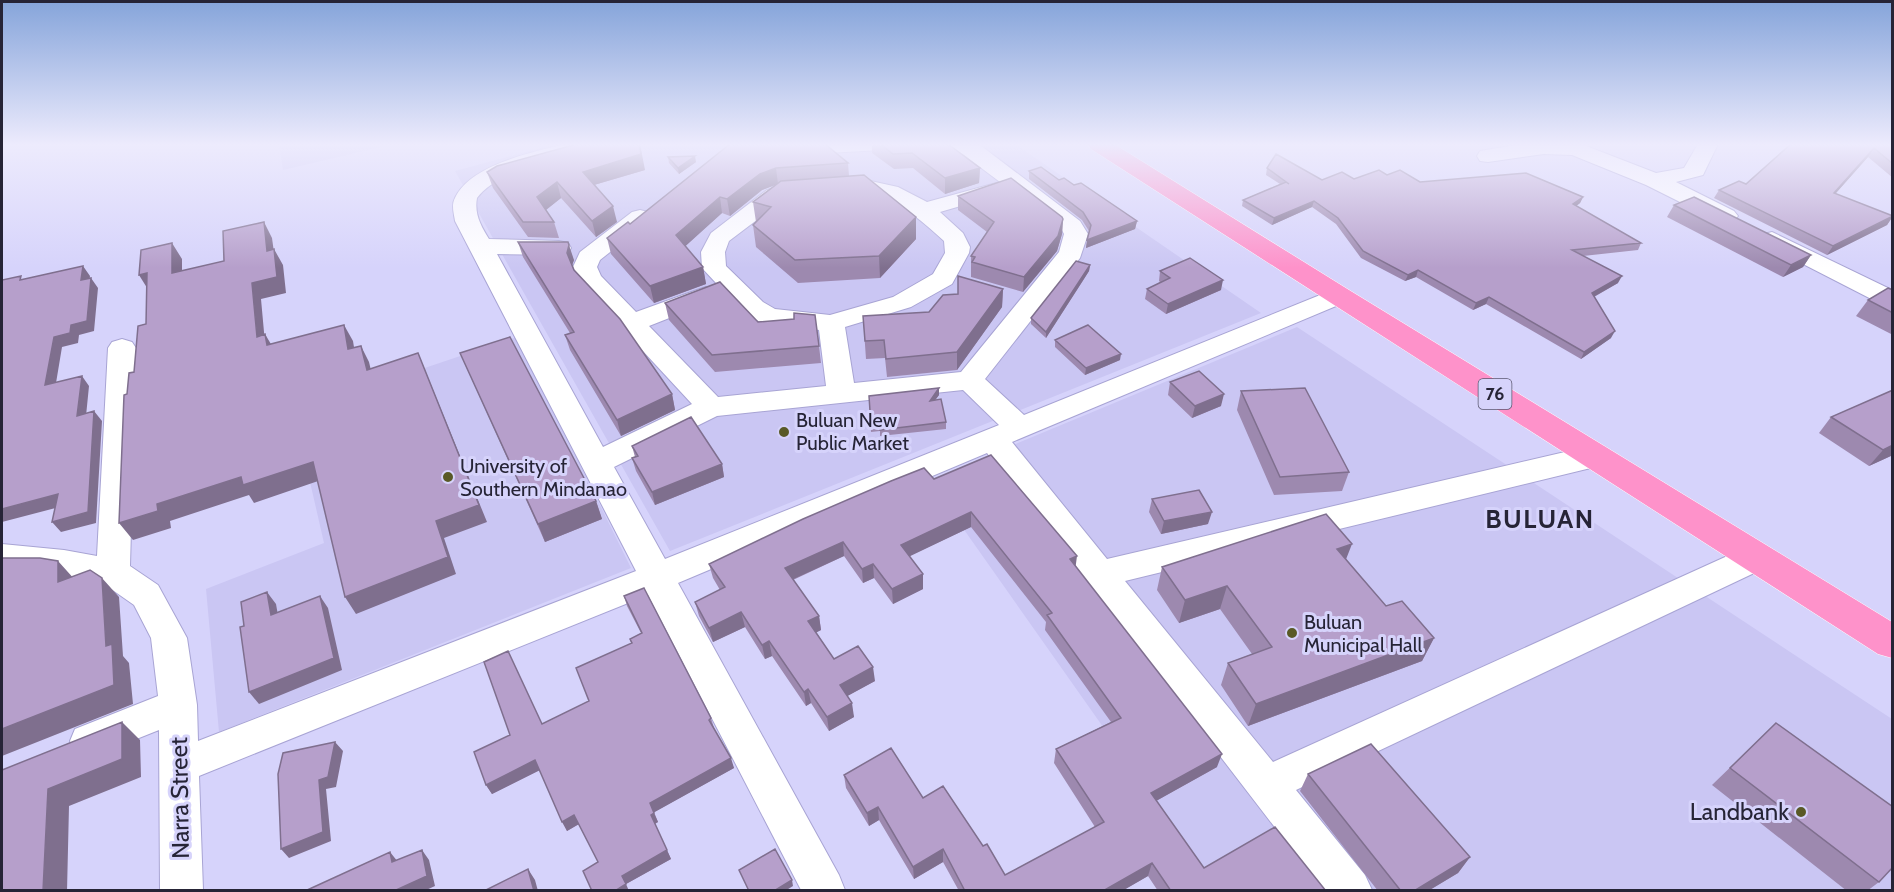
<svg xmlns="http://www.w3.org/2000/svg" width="1894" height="892" font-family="Cabin,sans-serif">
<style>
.built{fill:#cac6f3}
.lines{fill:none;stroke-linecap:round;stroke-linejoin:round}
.minor-casing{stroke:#a8a4d4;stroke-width:2}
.highway-casing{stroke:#fff;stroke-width:1}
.minor{fill:#fff;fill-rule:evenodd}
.highway{fill:#fe92ca;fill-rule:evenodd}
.wall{fill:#9d89af}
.shaded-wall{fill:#7f6f8e}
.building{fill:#b69fcb;stroke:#7f6f8e;stroke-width:1.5}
.poi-dot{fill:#595926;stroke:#d6d3fb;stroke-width:2}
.labels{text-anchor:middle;stroke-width:6;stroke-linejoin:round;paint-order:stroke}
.shield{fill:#d6d3fb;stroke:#5b5871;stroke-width:1.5}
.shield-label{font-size:18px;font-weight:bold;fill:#262436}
.poi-label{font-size:20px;fill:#262436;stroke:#d6d3fb;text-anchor:start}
.near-street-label{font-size:24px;fill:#262436;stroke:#d6d3fb}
.near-poi-label{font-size:24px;fill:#262436;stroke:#d6d3fb;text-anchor:end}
.district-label{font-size:26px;font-weight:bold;letter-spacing:1.5px;fill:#262436;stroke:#d6d3fb}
</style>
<rect width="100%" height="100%" fill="#d6d3fb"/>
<path class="built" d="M279,144H394L283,170Z
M556,144H1015L1261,313L670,551L455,171Z
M1297,327L1892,719V890H1218L929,480Z
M517,337L631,568L219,732L206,589L324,543L294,412Z"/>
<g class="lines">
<defs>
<path id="minor" d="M565,144H598L594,148C562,158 497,170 477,198C474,214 481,226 489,239L559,241L568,243L571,248L568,253L559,255L497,254L603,447L692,404L580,283L573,267L580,252L632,212L640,210L648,212L652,217L648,222L600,260L597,267L601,276L636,312L697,290L706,287L715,290L719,295L715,300L649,326L718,397L826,386L819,330L760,322L745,314L702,268L701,252L711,233L767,190L793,184L866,180L898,187L927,202L1000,182L964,155L949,148L945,144L980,145L1080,221L1088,234L1080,258L985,379L1024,415L1330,291L1339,288L1348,291L1352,296L1348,301L1012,442L1107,559L1595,445L1606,448L1610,456L1606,464L1595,467L1125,581L1273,762L1745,548L1757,544L1769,548L1774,557L1769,566L1296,790L1365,875L1372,890H1323L987,453L678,583L839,875L845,890H801L648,595L199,776L203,890H160L159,730L89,758L75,753L70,741L75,729L158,696L151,638L134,605L104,584L64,576L2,570V544L64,550L97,556L108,348L112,342L122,339L132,342L136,348L130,566L158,585L187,638L197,705L198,741L636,571L455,221C454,214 451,205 455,198C470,165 533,152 565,144ZM1008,188L1062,230L1064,234L1059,252L961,372L854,383L845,327L911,307L952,284L969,253L970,247L963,233L940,212L1005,193ZM866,194C899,201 919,218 944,241L945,253L933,274L893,297L830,315L775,309L763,302L726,266L725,252L729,241L783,200ZM963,390L999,425L665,559L614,467L717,416Z
M781,144H893L889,148L882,150L789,155L781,154L778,149Z
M1522,144H1581L1656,173L1684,168L1698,144H1718L1703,175L1676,182L1734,211L1738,216L1734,221L1726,223L1718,221L1646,185L1572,155L1544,154L1488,162L1480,161L1477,156L1480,151Z
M1772,232L1892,290V308L1883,305L1764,244L1760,239L1764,234Z"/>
<path id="highway" d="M1087,144H1114L1349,290L1892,622V658L1878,654L1091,149Z"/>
</defs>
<use href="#minor" class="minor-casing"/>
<use href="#highway" class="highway-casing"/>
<use href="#minor" class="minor"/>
<use href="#highway" class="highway"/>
</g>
<path class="wall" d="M730,144L848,163L849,176L916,217V239L880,278L798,283L756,247L753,225L756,222L753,202L775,185L762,190L730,216L722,213L685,246L703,267L706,284L654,303L611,254L607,238L630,224Z
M872,144H948L980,168L979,183L945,194L913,168L894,169L872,153Z
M1784,144H1893V178L1868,157L1835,194L1893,216L1887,225L1827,255L1714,198L1719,190L1746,184L1789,145Z
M668,157L696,162L679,174L669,163Z
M1267,168L1322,180L1354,179L1387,175L1420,182L1583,197L1580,203L1576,206L1641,243L1638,250L1583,256L1618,283L1594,297L1611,338L1581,359L1486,304L1473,310L1416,277L1405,281L1361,258L1336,224L1312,207L1272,225L1242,206L1243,200L1280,184L1266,175Z
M645,170L594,185L617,222L596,237L561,198L546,210L554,222L559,238L528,237L493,188L487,172Z
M1029,171L1059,180L1137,221L1135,229L1086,248L1089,231L1082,220L1029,179Z
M958,196L1063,219L1062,234L1057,251L1023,292L971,277V256L987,232L958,210Z
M1674,205L1811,255L1803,267L1783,277L1667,217Z
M518,242L574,260L572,265L574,270L672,394L675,410L621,436L570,350L565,335L570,333L523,257Z
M1090,265L1089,271L1082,282L1046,338L1031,324V318Z
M1160,271L1221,290L1166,314L1145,299L1147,289L1160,282L1159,281Z
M958,276L1003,289L1002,307L957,370L887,377L885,358L866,359L863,316L929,312L958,294Z
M1893,290V335L1856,316L1868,300Z
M665,303L758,322L819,346L821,363L715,372L669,320Z
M1055,340L1120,360L1085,375L1055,347Z
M460,353L596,501L602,519L545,542Z
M1170,382L1221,406L1192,418L1168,395Z
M1893,390V455L1869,466L1819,433L1831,417Z
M1241,391L1349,472L1342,491L1274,495L1237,410Z
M939,395L935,400L946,422V429L880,436V431L871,432L869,396Z
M632,446L722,464L724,477L655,505L636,471L632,458L635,457Z
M934,479L1075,565L1217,767L1156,801L1204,868L1326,891H1158L1148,876L1122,891H959L943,862L914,879L879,820L869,826L846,788L844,775L923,798L983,846L1005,875L1095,827L1054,763L1056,749L1111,722L1045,630L1046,622L971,527L909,556L923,589L893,604L874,578L863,583L844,556L793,580L819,616L821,630L816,632L834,659L875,681L847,696L854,717L829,731L811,703L806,706L772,656L765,659L745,627L713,642L699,616L695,602L720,590L713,578L709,564Z
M1152,499L1208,524L1161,534L1149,512Z
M1346,559L1386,606L1434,638L1422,661L1248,726L1221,685L1228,663L1252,654L1220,609L1179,623L1157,590L1162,567Z
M624,596L711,718L714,728L734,768L654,812L658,822L655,824L671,859L626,884L598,862L579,824L567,831L540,770L492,794L486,785L542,724L589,701L631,643L630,639L641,633L627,606Z
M1776,723L1879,882L1867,891H1847L1712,785Z
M1308,774L1470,857L1458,873L1428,891H1378L1300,791Z"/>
<path class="shaded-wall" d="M640,144L645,170L587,187L583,172Z
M1874,148L1868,157L1828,202L1834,193Z
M695,156L696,162L679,174L678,168Z
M776,168L778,184L762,190L730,216L727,199L760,174Z
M980,168L979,183L945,194V178Z
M557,182L561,198L542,213L537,197Z
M720,197L722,213L679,252L676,235Z
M1583,197L1580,203L1570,211L1573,204Z
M1314,201L1312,207L1272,225L1274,218Z
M613,206L617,222L596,237L592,221Z
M1893,216L1887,225L1827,255L1833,246Z
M916,217V239L880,278L879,256Z
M1063,219L1062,234L1057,251L1023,292L1024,277Z
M1137,221L1135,229L1086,248L1087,240Z
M264,222L272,238L276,267L267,251Z
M172,243L182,259V289L172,273Z
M569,245L574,260L571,268L567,253Z
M274,249L283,265L286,293L261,299L266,354L257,337L252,283Z
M1811,255L1803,267L1783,277L1791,265Z
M1090,265L1089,271L1082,282L1046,338V332Z
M83,266L90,276L88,290L81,280Z
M703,267L706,284L654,303L650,286Z
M1418,270L1416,277L1405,281L1408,275Z
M147,273L149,291L139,275Z
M1622,276L1618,283L1588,300L1592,293Z
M91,278L98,288L94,331L79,335L78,343L62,347L54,395L45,385L54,337L71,325Z
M1223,280L1221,290L1166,314L1168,304Z
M1003,289L1002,307L957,370V352Z
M1489,297L1486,304L1473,310L1476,303Z
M344,325L353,341L357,366L348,349Z
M1615,331L1611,338L1581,359L1584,352Z
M265,334L275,351L267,345Z
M361,346L369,362L375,387L367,370Z
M418,353L487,522L444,538L456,574L356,614L345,597L436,521Z
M1121,354L1120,360L1085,375L1086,368Z
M82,376L89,386L85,426L77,416Z
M939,388V395L930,407V401Z
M672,394L675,410L621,436L617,420Z
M1224,394L1221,406L1192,418L1195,406Z
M94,411L102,421L96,523L61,532L52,522Z
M1893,445V455L1869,466L1883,450Z
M313,462L324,479L254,503L249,495L170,521L171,528L133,540L119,523L157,504L241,477Z
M722,464L724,477L655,505L652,492Z
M58,494L67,505L2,522V509Z
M596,501L602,519L545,542L538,524Z
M971,512V527L902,560L901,545Z
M1212,512L1208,524L1161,534L1164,521Z
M843,542L844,556L787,582L785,568Z
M1352,544L1343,567L1337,549Z
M1077,556L1075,571L1070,559Z
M58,561L76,581L58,582Z
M873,564L874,578L863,583L862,569Z
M923,574V589L893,604L892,589Z
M102,578L119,597L123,656L129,663L133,704L2,756V729L106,646Z
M1227,586L1220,609L1179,623L1185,600Z
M267,592L276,604L280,627L271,615Z
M320,596L328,608L342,670L259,704L249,692Z
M741,612L745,627L713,642L709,628Z
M819,616L821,630L810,636L808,621Z
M1434,638L1422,661L1248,726L1256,704Z
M769,641L772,656L765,659L762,645Z
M873,667L875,681L842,699L840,685Z
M808,689L811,703L806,706L804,692Z
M852,703L854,717L829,731L827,717Z
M122,722L140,740L141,777L69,806L67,891H43L48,789Z
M335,742L343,751L336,787L326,789L331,841L289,858L281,849L319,780Z
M1222,754L1217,767L1147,806L1151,793Z
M731,758L734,768L653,813L650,803Z
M535,760L540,770L492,794L486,785Z
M878,807L879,820L869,826L867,813Z
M654,813L658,822L654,824L651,815Z
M574,815L579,824L567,831L562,822Z
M943,849V862L914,879L913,867Z
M422,850L429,860L435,886L424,891H394Z
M667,850L671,859L626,884L629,891H615L622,876Z
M390,852L398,862H392Z
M1470,857L1458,873L1428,891H1414Z
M1152,863L1148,876L1122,891H1103Z
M528,869L535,880L538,891H534Z
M792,880L793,886L785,891H774Z"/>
<path class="building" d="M577,144H639L641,154L583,172L613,206L592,221L557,182L537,197L554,222H523L487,172L497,166Z
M730,144H825L848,163L776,168L760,174L727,199L720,197L676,235L703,267L650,286L607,238L628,222L630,224Z
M880,144H948L980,168L945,178L912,153L893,154Z
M1791,144H1893V164L1874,148L1834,193L1893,216L1833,246L1719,190L1739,181L1746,184Z
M1276,154L1322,180L1342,172L1354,179L1379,170L1387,175L1400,170L1420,182L1526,173L1583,197L1573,204L1641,243L1572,250L1622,276L1592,293L1615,331L1584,352L1489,297L1476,303L1418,270L1408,275L1363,251L1338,218L1314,201L1274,218L1243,200L1286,182L1289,184L1267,168Z
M695,156L678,168L668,157Z
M1041,167L1059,180L1064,178L1074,185L1081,183L1137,221L1087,240L1091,225L1083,212L1029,171Z
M864,175L916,217L879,256L795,260L753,225L771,207L753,202L781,181Z
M1011,178L1062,217L1063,219L1058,236L1024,277L972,262L975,257L971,256L994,222L958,196Z
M1694,197L1811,255L1791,265L1674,205Z
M264,222L267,251L274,249L277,277L252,283L257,337L265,334L267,345L344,325L348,349L361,346L367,370L418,353L479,505L436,521L448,557L345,597L313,462L243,485L241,477L157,504L158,511L119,523L124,395L127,394L129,373L134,372L138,326L146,324L147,273L139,275L141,250L172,243V273L224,261L223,231Z
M518,242H568L569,245L567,253L574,270L620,319L672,394L617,420L565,335L574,332Z
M1190,258L1223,280L1168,304L1147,289L1170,278L1160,271Z
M1076,261L1090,265L1046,332L1031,318Z
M83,266L81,280L91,278L87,321L71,325L70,333L54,337L45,385L82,376L77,416L94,411L88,512L52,522L58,494L2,509V280L21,276L20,280Z
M958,276L1003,289L957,352L886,359L884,340L865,341L863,316L929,312L943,295L958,294Z
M720,282L758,322L794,319V313L815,315L819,346L712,355L665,303Z
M1888,288L1893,290V313L1868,300Z
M1088,325L1121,354L1086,368L1055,340Z
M510,337L596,501L538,524L460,353Z
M1199,371L1224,394L1195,406L1170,382Z
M939,388L930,401L941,399L946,422L880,430L879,425L871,426L869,396Z
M1305,388L1349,472L1280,477L1241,391Z
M1893,390V445L1883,450L1831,417Z
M691,417L722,464L652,492L632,458L638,456L632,446Z
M991,455L1077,556L1070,559L1222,754L1151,793L1204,868L1275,827L1326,891H1171L1152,863L1103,891H965L943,849L913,867L878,807L867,813L844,775L891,748L923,798L943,786L983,846L987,844L1005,875L1104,822L1056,749L1121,718L1047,615L1052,613L971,512L901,545L923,574L892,589L873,564L862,569L843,542L785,568L819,616L808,621L834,659L858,646L873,667L840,685L852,703L827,717L808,689L804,692L769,641L762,645L741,612L709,628L695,602L725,587L709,564L803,519L891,481L924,468L934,479Z
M1199,490L1212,512L1164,521L1152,499Z
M1326,514L1352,544L1337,549L1361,577L1386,606L1402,601L1434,638L1256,704L1228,663L1272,647L1227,586L1185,600L1162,567Z
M2,558H40L58,561V582L90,570L102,578L106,646L112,644L114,685L2,729Z
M644,588L711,718L709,720L731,758L650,803L654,813L651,815L667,850L622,876L626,884L615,891H592L583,871L598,862L574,815L562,822L535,760L486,785L474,752L510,735L484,662L508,651L542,724L589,701L576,668L632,643L630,639L642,633L624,596Z
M267,592L271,615L320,596L334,658L249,692L240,627L244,626L241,602Z
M122,722V759L48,789L43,891H2V770Z
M1776,723L1893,807V867L1879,882L1730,768Z
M335,742L328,777L319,780L323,832L281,849L278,774L283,753Z
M1371,744L1470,857L1414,891H1401L1308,774Z
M775,849L792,880L774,891H749L739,870Z
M422,850L427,876L394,891H305L390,852L392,862Z
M528,869L534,891H484Z"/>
<linearGradient id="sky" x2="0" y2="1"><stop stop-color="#85a4da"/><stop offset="0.54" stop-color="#edebfd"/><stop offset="1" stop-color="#edebfd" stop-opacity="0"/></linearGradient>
<rect width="1894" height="268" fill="url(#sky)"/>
<g class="poi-dot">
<circle cx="784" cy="432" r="6"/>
<circle cx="448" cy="477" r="6"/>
<circle cx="1292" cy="633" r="6"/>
<circle cx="1801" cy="812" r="6"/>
</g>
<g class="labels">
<rect class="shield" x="1478.5" y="379" width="33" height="30" rx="4.5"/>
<g class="shield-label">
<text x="1495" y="400">76</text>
</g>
<g class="poi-label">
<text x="796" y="427">Buluan New<tspan x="796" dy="23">Public Market</tspan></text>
<text x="460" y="473">University of<tspan x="460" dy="23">Southern Mindanao</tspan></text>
<text x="1304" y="629">Buluan<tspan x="1304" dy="23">Municipal Hall</tspan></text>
</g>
<g class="near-street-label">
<text transform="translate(180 798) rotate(-91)" y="8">Narra Street</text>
</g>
<g class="near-poi-label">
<text x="1789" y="820">Landbank</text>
</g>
<g class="district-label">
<text x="1540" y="528">BULUAN</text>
</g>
</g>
<rect width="1894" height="892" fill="none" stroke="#262436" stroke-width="6"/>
</svg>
